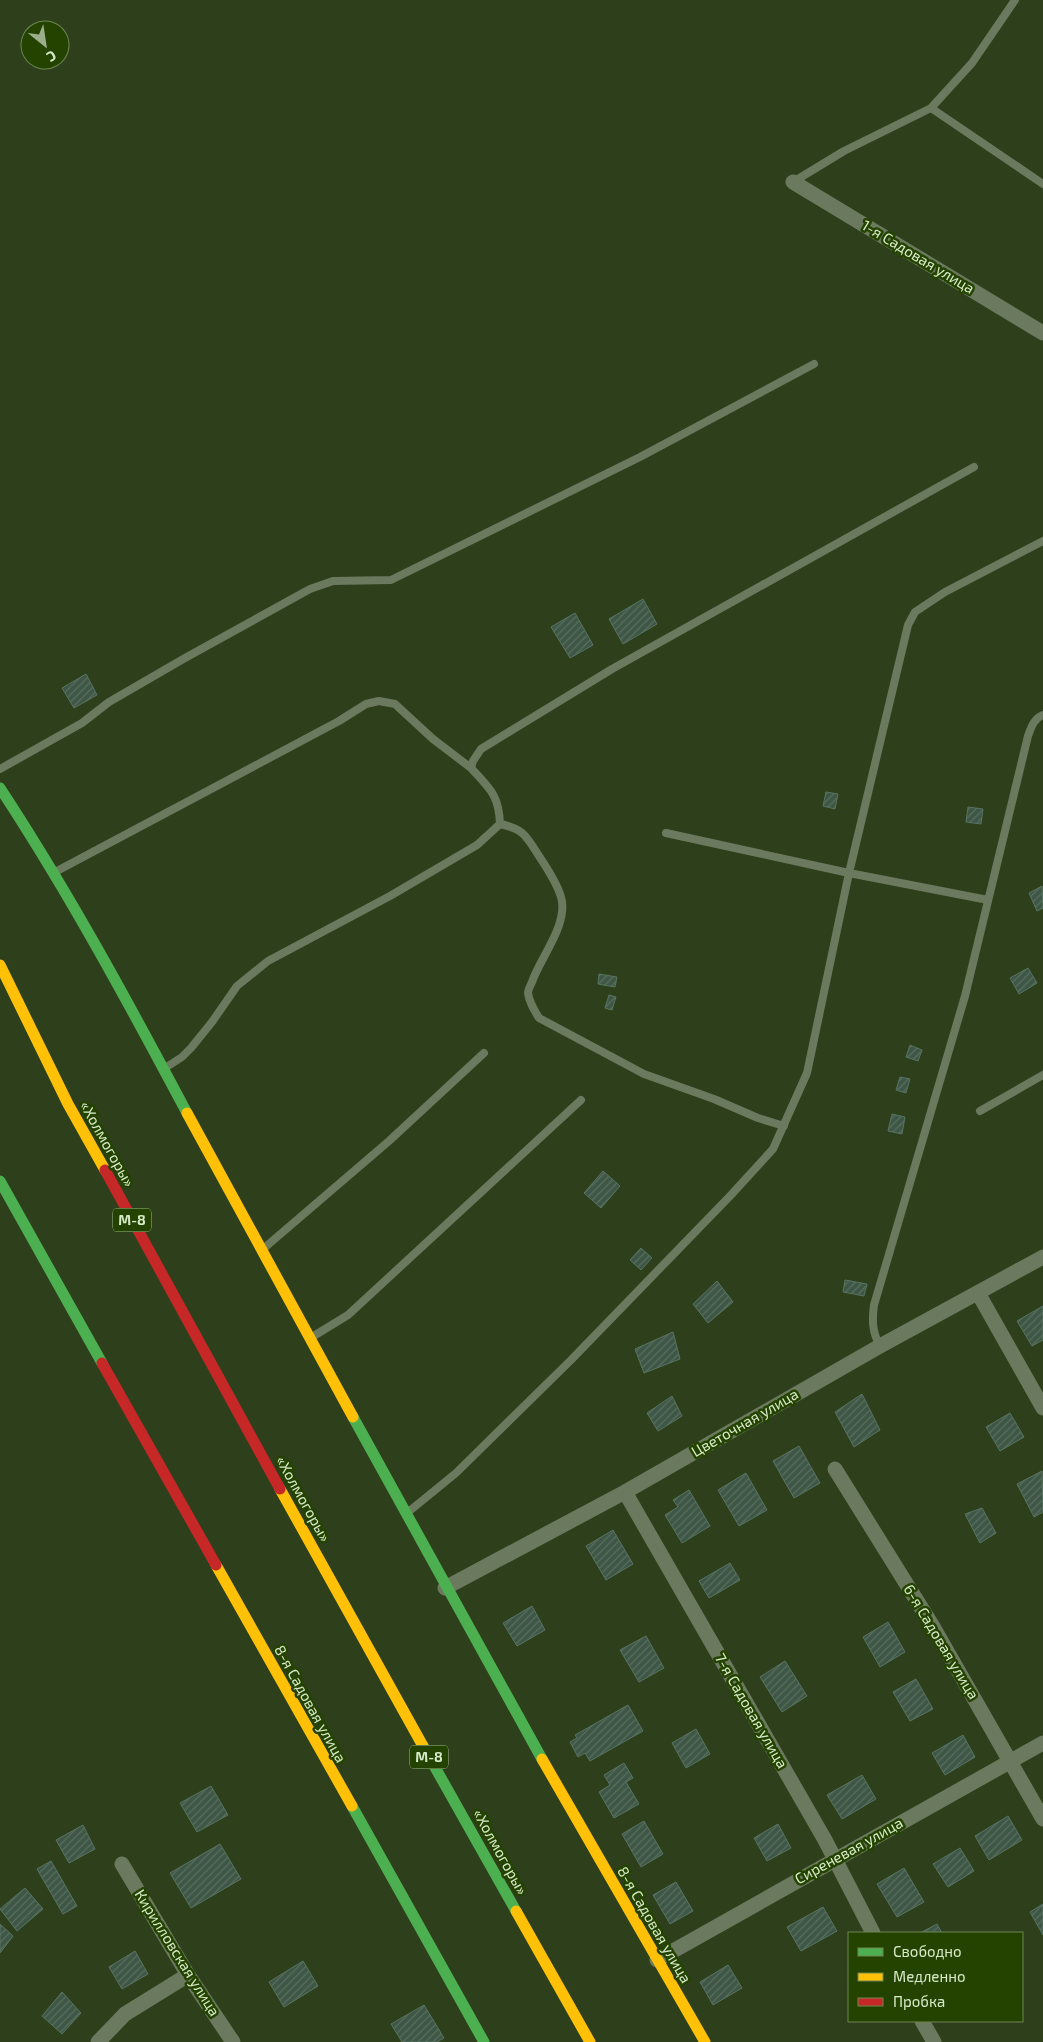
<svg xmlns="http://www.w3.org/2000/svg" width="1043" height="2042" font-family="'Exo 2',sans-serif">
<style>
.building{fill:url(#building-hatch);stroke:#587463}
.lines{fill:none;stroke-linecap:round;stroke-linejoin:round}
.lane{stroke:#6b795f;stroke-width:8}
.street{stroke:#6b795f;stroke-width:15}
.fast{stroke:#4caf50;stroke-width:11}
.slow{stroke:#ffc107;stroke-width:11}
.jam{stroke:#c62828;stroke-width:11}
.labels{text-anchor:middle;stroke-width:5;stroke-linejoin:round;paint-order:stroke}
.shield{fill:#244300;stroke:#a1b88d;stroke-width:1}
.shield-label{font-size:14px;font-weight:bold;fill:#d7eac9}
.street-label{font-size:15px;fill:#d7eac9;stroke:#244300}
</style>
<defs>
<pattern id="building-hatch" width="6" height="6" patternUnits="userSpaceOnUse" patternTransform="scale(1.25)"><rect width="6" height="6" fill="#3e5645"/><path d="M-1 1l2-2M0 6l6-6M5 7l2-2" fill="none" stroke="#596e5e"/></pattern>
</defs>
<rect width="100%" height="100%" fill="#2e3f1b"/>
<path class="building" d="M643,599L657,624L623,644L609,619Z
M575,613L593,645L570,658L551,627Z
M86,674L97,695L74,708L62,688Z
M826,792L838,794L835,809L823,806Z
M968,807L983,809L981,824L966,822Z
M1042,886L1043,908L1037,911L1029,893Z
M1028,968L1037,983L1019,994L1010,978Z
M599,974L617,977L615,987L598,984Z
M609,995L616,997L612,1010L605,1008Z
M910,1045L922,1050L918,1061L906,1057Z
M900,1077L910,1079L906,1093L896,1090Z
M892,1114L905,1117L902,1134L888,1131Z
M603,1171L620,1186L601,1208L584,1193Z
M641,1248L652,1258L641,1270L630,1260Z
M845,1280L867,1284L864,1296L843,1292Z
M717,1281L733,1302L708,1323L693,1304Z
M1043,1306V1340L1032,1346L1017,1321Z
M673,1332L680,1359L644,1373L635,1349Z
M862,1394L880,1430L854,1447L835,1412Z
M672,1396L682,1416L658,1431L647,1413Z
M1010,1413L1024,1437L1000,1451L986,1427Z
M799,1446L820,1483L794,1498L773,1461Z
M1042,1471L1043,1512L1034,1517L1017,1484Z
M746,1473L767,1510L739,1526L718,1490Z
M689,1490L710,1526L682,1543L665,1515L678,1507L673,1500Z
M982,1508L996,1533L980,1543L965,1514Z
M613,1530L633,1564L606,1580L586,1546Z
M730,1563L740,1580L709,1598L699,1581Z
M532,1606L545,1630L517,1646L503,1623Z
M888,1622L905,1652L880,1667L863,1637Z
M646,1636L664,1668L639,1682L620,1650Z
M785,1661L807,1696L782,1712L760,1677Z
M916,1679L933,1709L910,1721L893,1692Z
M628,1705L643,1731L590,1761L585,1753L578,1757L570,1742L577,1738L575,1735Z
M696,1729L710,1754L686,1768L672,1743Z
M963,1735L975,1757L945,1775L932,1753Z
M624,1763L633,1778L626,1782L639,1804L614,1818L599,1792L610,1785L604,1775Z
M862,1775L876,1799L842,1819L827,1795Z
M211,1786L228,1815L197,1832L180,1803Z
M1008,1816L1022,1840L989,1860L975,1836Z
M644,1821L663,1854L641,1867L622,1834Z
M778,1824L791,1848L767,1861L754,1838Z
M83,1825L95,1849L69,1863L56,1840Z
M220,1844L241,1879L191,1908L170,1873Z
M960,1848L974,1871L948,1887L933,1864Z
M51,1861L77,1906L63,1914L37,1869Z
M904,1868L924,1902L897,1917L877,1884Z
M676,1882L693,1911L670,1924L653,1895Z
M25,1888L43,1909L17,1931L0,1909Z
M1043,1904V1935L1030,1912Z
M823,1907L837,1931L801,1951L787,1927Z
M0,1924L13,1936L0,1953Z
M937,1924L942,1933H920Z
M135,1951L148,1974L122,1989L109,1967Z
M303,1961L318,1986L284,2007L269,1982Z
M728,1965L742,1988L713,2005L700,1982Z
M62,1992L81,2013L62,2034L42,2016Z
M424,2005L444,2038L437,2042H402L391,2024Z"/>
<g class="lines">
<path class="lane" d="M931,108L1043,184
M793,182L844,151L931,108L972,63L1015,0
M0,769L82,723L109,702L185,658L310,589L333,581L391,580L640,457L814,364
M500,824C524,829 526,836 539,856C547,868 557,883 561,897C569,924 540,958 532,982C530,986 528,990 528,993C529,1002 534,1010 539,1018L644,1074L714,1099L758,1118L784,1126
M666,833L849,873L988,900
M55,872L339,721L366,704L379,701L395,704L433,739L471,768
M165,1068L182,1057L191,1048L212,1022L237,986L268,961L390,896L477,845L500,824C499,795 490,789 471,768L473,761L481,749L612,669L974,467
M980,1111L1043,1075
M263,1249L389,1141L484,1053
M312,1337L348,1315L581,1100
M880,1346C872,1332 872,1320 874,1305L965,996L1028,736C1031,728 1034,718 1043,715
M407,1513L456,1473L571,1360L731,1195L773,1149L807,1073L849,873L908,625L915,612L945,592L1043,541"/>
<path class="street" d="M793,182L1043,333
M978,1293L1043,1408
M835,1469L932,1625L1043,1819
M625,1492L825,1840L873,1933
M445,1588L625,1492L880,1346L1043,1257
M122,1864L188,1975L233,2042
M657,1960L1043,1743
M922,2021L934,2042
M98,2042L125,2014L188,1975"/>
<path class="fast" d="M0,788C69,893 128,1002 187,1113
M0,1181L102,1363
M353,1417L542,1759
M423,1746L516,1911
M352,1806L484,2042"/>
<path class="slow" d="M0,965L68,1104L105,1170
M187,1113L353,1417
M280,1489L423,1746
M216,1565L352,1806
M542,1759L705,2042
M516,1911L590,2042"/>
<path class="jam" d="M105,1170L280,1489
M102,1363L216,1565"/>
</g>
<g class="labels">
<g class="shield">
<rect x="113" y="1208.5" width="38" height="23" rx="4"/>
<rect x="410" y="1745.5" width="38" height="23" rx="4"/>
</g>
<g class="shield-label">
<text x="132" y="1225">М-8</text>
<text x="429" y="1762">М-8</text>
</g>
<g class="street-label">
<text transform="translate(918 257) rotate(31)" y="5">1-я Садовая улица</text>
<text transform="translate(107 1144) rotate(61)" y="5">«Холмогоры»</text>
<text transform="translate(745 1423) rotate(-30)" y="5">Цветочная улица</text>
<text transform="translate(303 1499) rotate(61)" y="5">«Холмогоры»</text>
<text transform="translate(941 1642) rotate(59)" y="5">6-я Садовая улица</text>
<text transform="translate(310 1704) rotate(61)" y="5">8-я Садовая улица</text>
<text transform="translate(751 1711) rotate(60)" y="5">7-я Садовая улица</text>
<text transform="translate(849 1851) rotate(-29)" y="5">Сиреневая улица</text>
<text transform="translate(500 1852) rotate(61)" y="5">«Холмогоры»</text>
<text transform="translate(654 1925) rotate(60)" y="5">8-я Садовая улица</text>
<text transform="translate(177 1953) rotate(58)" y="5">Кирилловская улица</text>
</g>
</g>
<rect x="848" y="1932" width="175" height="90" fill="#244300" stroke="#6c8650"/>
<rect x="858" y="1948" width="25" height="8" fill="#4caf50" stroke="#6c8650"/>
<text x="893" y="1957" font-size="15" fill="#d7eac9">Свободно</text>
<rect x="858" y="1973" width="25" height="8" fill="#ffc107" stroke="#6c8650"/>
<text x="893" y="1982" font-size="15" fill="#d7eac9">Медленно</text>
<rect x="858" y="1998" width="25" height="8" fill="#c62828" stroke="#6c8650"/>
<text x="893" y="2007" font-size="15" fill="#d7eac9">Пробка</text>
<g transform="translate(45 45) rotate(150)"><circle r="24" fill="#244300" stroke="#6c8650"/>
<path d="M0-4L9 19L0 12L-9 19Z" fill="#9cae8c"/>
<text y="-8" font-size="14" font-weight="bold" text-anchor="middle" fill="#d7eac9">С</text>
</g>
</svg>
